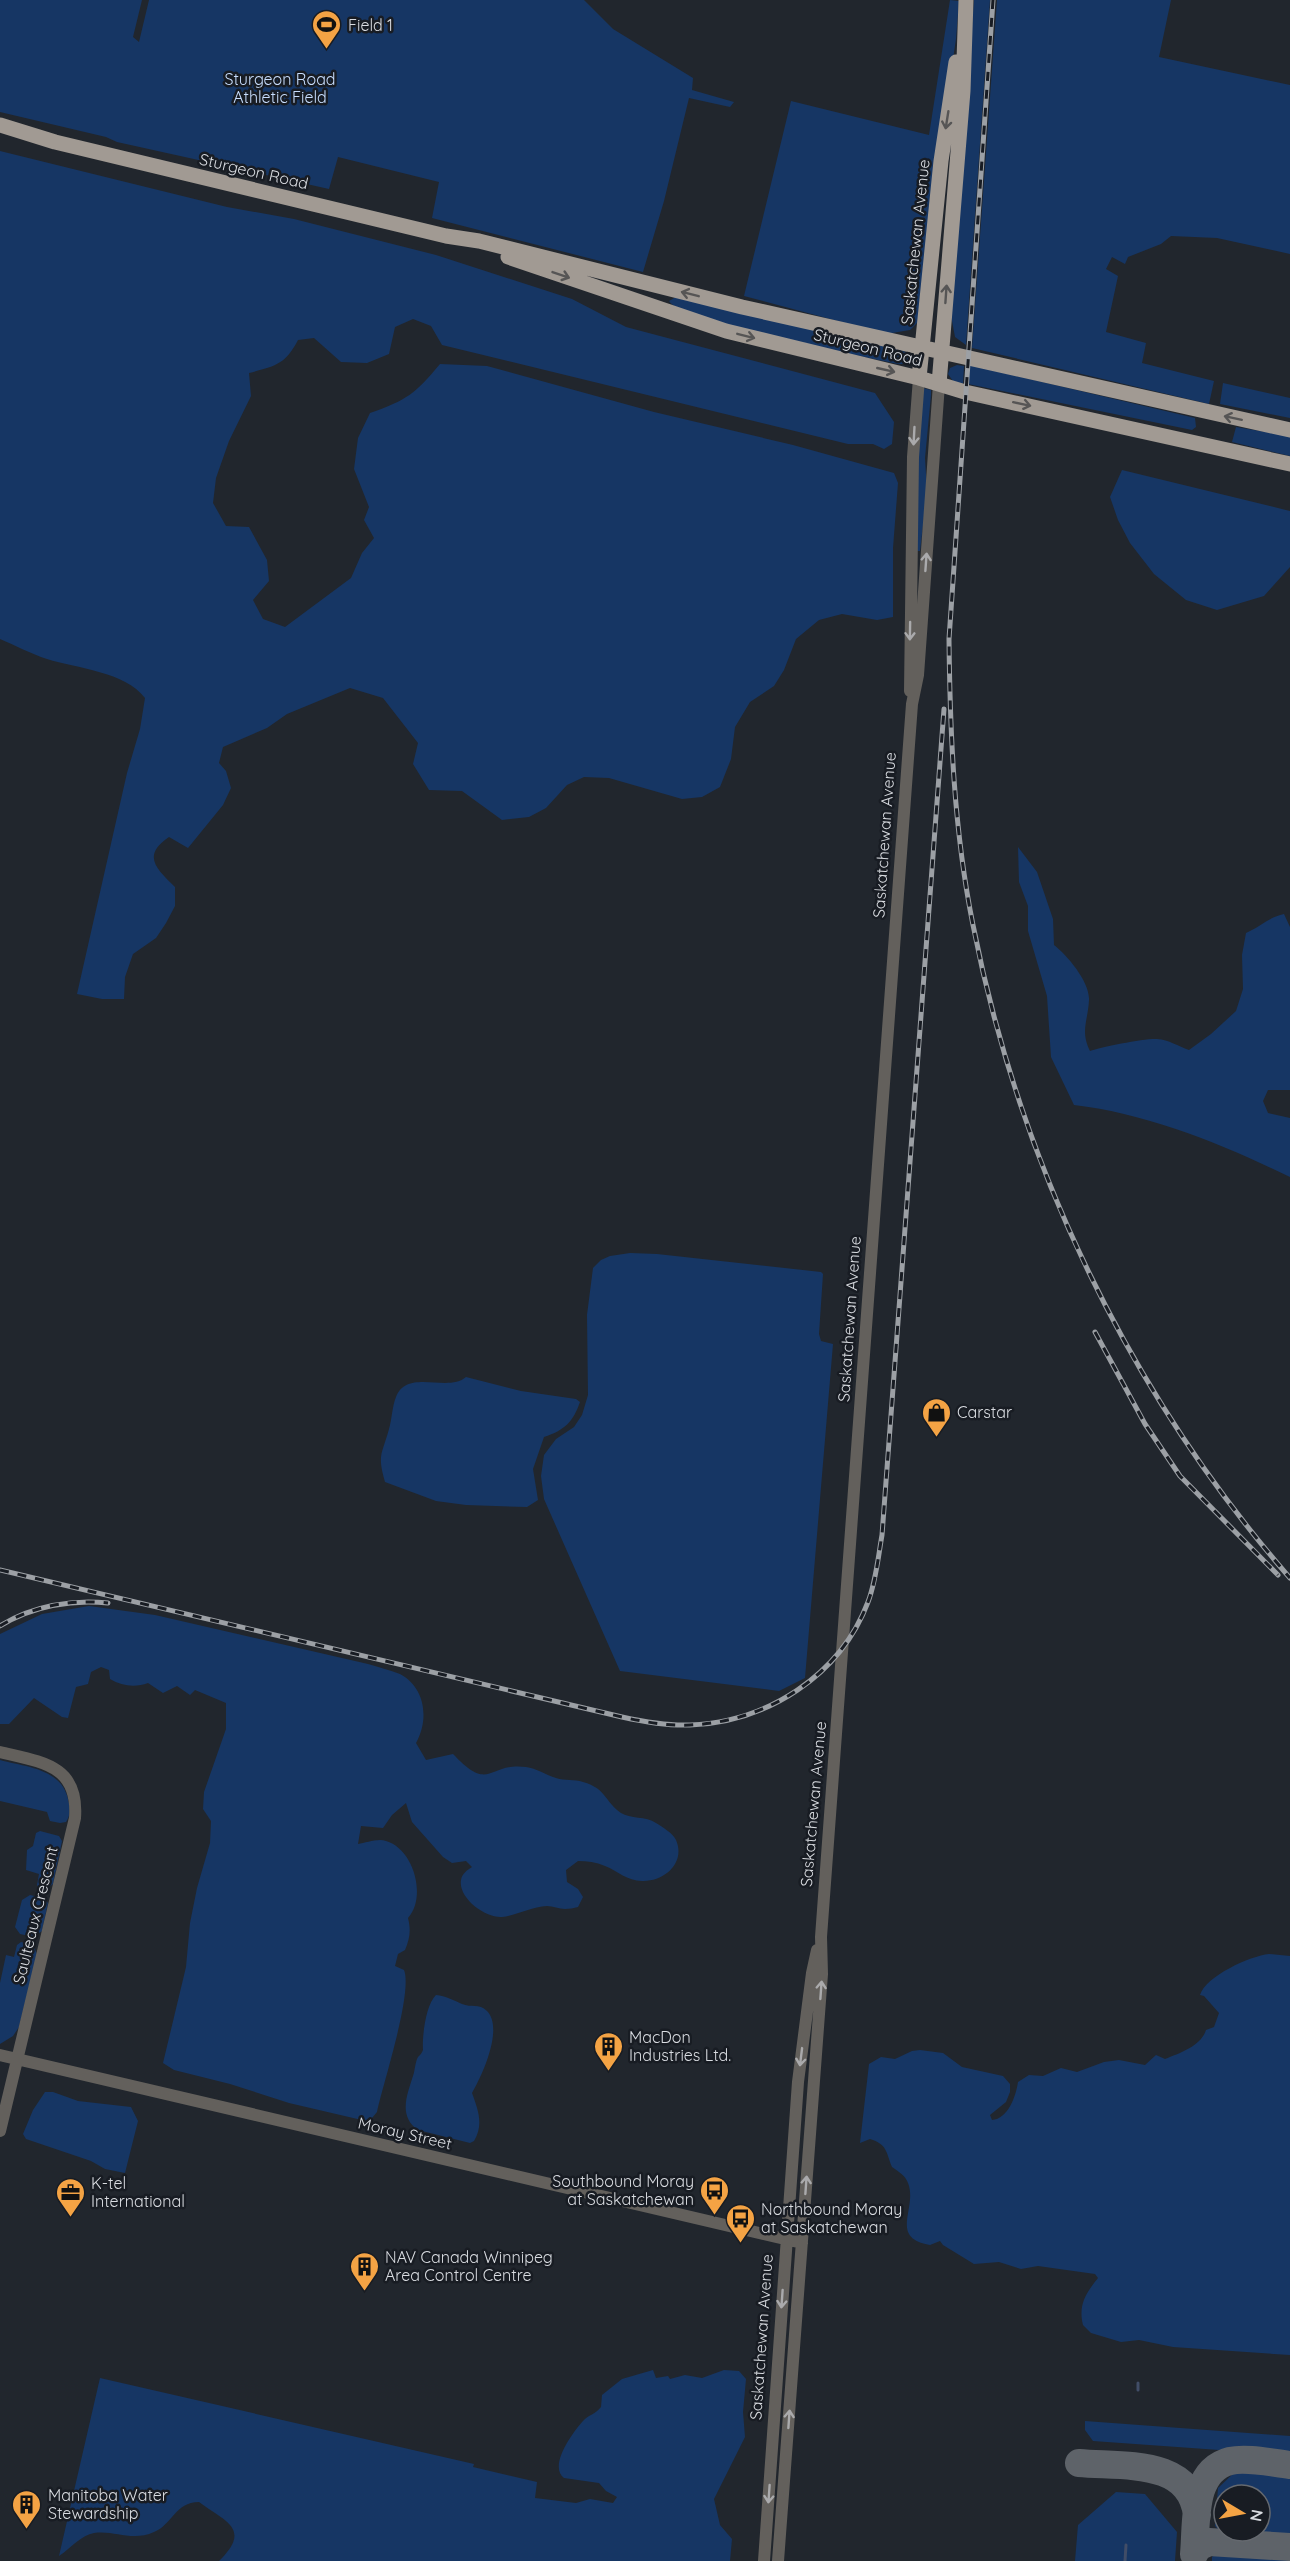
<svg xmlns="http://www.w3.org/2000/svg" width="1290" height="2561" font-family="Quicksand,sans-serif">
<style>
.green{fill:#163664;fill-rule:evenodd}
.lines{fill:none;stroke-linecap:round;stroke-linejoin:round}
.stream{stroke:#414d67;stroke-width:3}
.taxiway{stroke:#5e6369;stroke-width:28}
.minor{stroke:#63605c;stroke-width:12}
.major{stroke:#a19a93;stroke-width:15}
.rail-casing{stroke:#9ca0a5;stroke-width:5}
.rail{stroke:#181c23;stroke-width:3;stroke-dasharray:9;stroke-linecap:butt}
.oneway{stroke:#565555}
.oneway2{stroke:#aaaaac}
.labels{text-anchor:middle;stroke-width:5;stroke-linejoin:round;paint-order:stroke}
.poi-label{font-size:16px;fill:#d9dce1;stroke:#181c23;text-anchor:start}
.park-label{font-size:16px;fill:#c8defe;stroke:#181c23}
.street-label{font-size:16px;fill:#d9dce1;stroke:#181c23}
</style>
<rect width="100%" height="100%" fill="#21262d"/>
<path class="green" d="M0,0H142L133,37L139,42L149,0H584L613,29L693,78L692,90L734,102L730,107L689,98L664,201L643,272L432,218L439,182L338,157L329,189L117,142L106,137L0,112Z
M950,0L959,1L956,39L934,185L919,321L910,330L886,334L744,296L791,101L929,135Z
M974,0H990L966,345L955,337L950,310Z
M997,0H1171L1159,57L1290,85V254L1217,238L1171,236L1161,244L1128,257L1125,264L1112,257L1106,269L1118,276L1106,332L1146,343L1142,363L1214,381L1209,404L972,348Z
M0,151L227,207L294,219L436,255L572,299L626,327L875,393L894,422L892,444L884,449L873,444H848L442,345L431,326L413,319L395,327L389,354L367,363L341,362L314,338L298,340C285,365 275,366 249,373L251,396L229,441L216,478L213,503L226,526L249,527L267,560L269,581L253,600L263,619L285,627L351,578L362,553L374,538L364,520L369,507L354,469L358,438L370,413C407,400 415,394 440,364L487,366L654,412L793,445L894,473L898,483L893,548V617L877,620L842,614L819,620L796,639L784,670L774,686L750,702L735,727L731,759L720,787L702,797L682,799L609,778L584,777L567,785L546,808L529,817L502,820L462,791L429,790L413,764L418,743L383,698L350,688L287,714L267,728L223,747L219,763L226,771L231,788L223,805L188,848L169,837C141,856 157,869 175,887V906L166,923L156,938L133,954L125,977L124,999H102L77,994L127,773L140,729L145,698C126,672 76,668 47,659C31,654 15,645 0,639Z
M676,297L903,351L912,355L911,364H898C866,357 679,321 669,301Z
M957,365L964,366L963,384L953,381L948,374L950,368Z
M970,365L1195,418L1196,427L1192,430L968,384Z
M1223,383L1290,398V418L1220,404Z
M923,388L931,390V395L925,458L927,491L920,551H917V455Z
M1236,427L1290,436V456L1232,442Z
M1122,470L1290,511V567L1264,596L1217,610L1186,600L1154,574L1130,543L1118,520L1110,497Z
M1018,847L1037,872L1053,919L1054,945C1067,955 1090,982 1089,1000C1088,1021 1080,1031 1090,1051C1101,1047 1146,1038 1157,1039C1169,1040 1178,1046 1189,1050L1211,1034L1236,1011L1243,989L1242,955L1246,933C1260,927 1269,917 1284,914L1290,927V1090H1268L1263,1101L1268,1113L1290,1118V1177C1222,1144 1149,1114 1074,1105L1051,1057L1047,996L1028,931V906L1019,882Z
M630,1253L657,1254L821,1272L823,1274L819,1334L821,1341L833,1344L805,1678L779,1691L620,1671L544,1499L541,1476L544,1455L556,1439L574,1427L582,1415L588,1395L587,1315L593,1268L601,1260L610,1256Z
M466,1377L521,1391L576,1399L580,1402C573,1422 565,1430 544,1437L533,1469L538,1500L527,1507L466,1505L436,1501L385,1482C377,1454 382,1455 389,1429C392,1419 392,1407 396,1397C407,1368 448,1393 466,1377Z
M89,1606L155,1615L368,1664C378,1667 390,1670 400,1674C426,1688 429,1720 416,1743L426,1760L453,1754C491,1794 487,1762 526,1767C536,1768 546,1775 556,1778C565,1781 574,1779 583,1782C607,1789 604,1801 621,1813C630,1819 646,1816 656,1823C662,1827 673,1833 676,1840C686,1863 664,1882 642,1881C627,1881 618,1871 605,1866C596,1862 587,1861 578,1861L566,1870L567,1882L578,1889L583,1897L578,1907C574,1908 569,1909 565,1909C559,1909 553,1906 547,1906C531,1907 517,1915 502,1917C485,1918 458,1898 461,1880C462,1874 467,1870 472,1867L466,1861L452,1863L443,1857L412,1822L406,1803L392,1815L383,1828L361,1826L358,1844C366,1843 378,1838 386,1841C414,1849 427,1897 408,1918C411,1930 410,1938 405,1950L398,1954L395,1966L404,1970C413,1992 383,2084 377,2112L372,2118L366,2121L289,2103L230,2084L174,2070L163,2063L186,1967L190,1923L197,1888L210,1843L211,1821L203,1809L204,1792L226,1729V1703L195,1690L190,1695L177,1686L163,1693L148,1683C135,1688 122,1686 110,1679L109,1670L101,1667L91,1672L88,1684L76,1687L68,1718L62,1717L34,1698L9,1724H0V1634L42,1614Z
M0,1760C25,1767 61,1768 68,1799C70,1807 71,1815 66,1822L60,1823L50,1821L47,1812L0,1801Z
M40,1831L59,1836L62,1841L53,1884L45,1890L39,1889L37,1885L39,1874L26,1870L27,1850L33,1846L36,1833Z
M30,1895L43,1898L48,1903L42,1931L34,1937L20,1934L15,1927L22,1900Z
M21,1942L33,1945L37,1954L19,2027L13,2036L0,2044V1983L6,1955L14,1957L17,1945Z
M1269,1954L1290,1956V2355L1173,2347L1139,2340L1121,2342L1091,2333L1083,2325C1078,2305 1086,2293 1098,2278L1095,2274L1038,2266L1021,2269L999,2262L974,2264L943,2245L940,2241L930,2245C888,2238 918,2208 908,2183C905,2175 899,2172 892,2167C886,2152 887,2144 870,2139L860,2143L869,2064L881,2057L895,2059L912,2051L920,2050L943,2053L962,2067L1003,2076L1010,2084V2092L1006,2102L990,2115L992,2120C1008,2119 1016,2096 1018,2082L1029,2075L1043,2076L1061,2068L1077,2072L1104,2062L1119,2060L1145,2065L1156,2055L1165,2059C1180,2053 1201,2046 1206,2030L1214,2027L1219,2013L1204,1996L1200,1995C1206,1976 1250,1956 1269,1954Z
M436,1995C446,1996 453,2000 462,2004C471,2008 479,2003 487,2011C504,2028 482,2076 472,2093C478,2110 484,2124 474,2141L470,2143L418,2130C398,2116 407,2095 413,2076C415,2071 415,2062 418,2057C420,2055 422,2053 423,2050C422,2036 426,2004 436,1995Z
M45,2092H53L78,2101L131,2107L138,2121L125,2173L105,2169L91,2161L26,2139L23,2134L33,2110Z
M653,2370L656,2378L668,2376L670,2379L685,2375L702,2378L724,2370L739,2371L746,2379L743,2412L745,2437L714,2499L720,2525L732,2539L730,2561H219C253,2528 224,2521 199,2502C175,2502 172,2525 154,2532C132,2542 115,2530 94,2533C81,2535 70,2549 59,2556L100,2378L474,2464L473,2467L537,2482L535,2498L576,2503L590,2499L613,2503L617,2497L606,2491L599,2483L564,2478C548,2466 573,2432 583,2421C588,2415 596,2414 601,2407L602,2395L622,2379Z
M1085,2421L1290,2436V2455L1093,2441L1085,2430Z
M1236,2471L1290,2475V2540L1223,2535L1215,2526L1218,2488ZM1224,2495H1260V2531H1224Z
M1116,2492L1145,2494L1177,2532L1175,2561H1075L1078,2525Z
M1222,2549L1290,2554V2561H1212V2557Z"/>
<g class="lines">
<path class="stream" d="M1138,2390V2383
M1125,2561L1126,2545"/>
<path class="taxiway" d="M1079,2463C1123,2467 1190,2458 1197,2515
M1290,2465C1272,2463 1247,2457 1230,2461C1191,2471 1197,2523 1194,2554L1198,2547L1209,2542L1290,2547"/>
<path class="minor" d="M910,691L913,457L919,378
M0,1752C42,1762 79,1765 75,1818L0,2131
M0,2055L802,2243
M764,2561L798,2082L812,1973L817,1950
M778,2561L822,1974L821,1937L912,704L918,675L939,384"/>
<path class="major" d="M0,125L55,142L446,236L479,241L742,307L1290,430
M508,257L726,331L919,378L965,392L1290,464
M919,378L941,161L956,62
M939,384L963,91L966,0"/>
<defs>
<path id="rail" d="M993,0L949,639C950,734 954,831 973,925C1020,1165 1129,1393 1290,1578
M1095,1332L1145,1424L1180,1476L1278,1575
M0,1570L622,1717C645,1722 667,1726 690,1725C767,1722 840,1676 868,1602C876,1581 878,1558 882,1535L944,709
M0,1626C32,1606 72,1599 108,1603"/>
</defs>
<use href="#rail" class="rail-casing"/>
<use href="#rail" class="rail"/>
</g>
<defs><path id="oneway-shaft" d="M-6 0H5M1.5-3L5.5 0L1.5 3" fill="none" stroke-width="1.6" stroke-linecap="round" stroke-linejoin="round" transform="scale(1.5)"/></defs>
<g class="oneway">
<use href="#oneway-shaft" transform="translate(947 120) rotate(99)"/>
<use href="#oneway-shaft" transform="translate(561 275) rotate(19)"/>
<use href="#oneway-shaft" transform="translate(690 294) rotate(-166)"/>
<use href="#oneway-shaft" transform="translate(946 294) rotate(-86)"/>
<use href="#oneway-shaft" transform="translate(746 336) rotate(14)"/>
<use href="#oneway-shaft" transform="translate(886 370) rotate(13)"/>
<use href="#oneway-shaft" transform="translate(1022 404) rotate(12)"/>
<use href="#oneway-shaft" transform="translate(1233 418) rotate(-168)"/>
</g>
<g class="oneway2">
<use href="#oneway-shaft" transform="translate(914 436) rotate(93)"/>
<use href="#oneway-shaft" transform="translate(926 562) rotate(-86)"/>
<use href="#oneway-shaft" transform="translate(910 631) rotate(91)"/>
<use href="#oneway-shaft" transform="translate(821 1990) rotate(-86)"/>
<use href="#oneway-shaft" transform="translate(801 2057) rotate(97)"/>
<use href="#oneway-shaft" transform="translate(806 2185) rotate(-86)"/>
<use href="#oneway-shaft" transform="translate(782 2299) rotate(94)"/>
<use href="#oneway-shaft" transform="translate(789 2419) rotate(-86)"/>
<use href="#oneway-shaft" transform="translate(769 2494) rotate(94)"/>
</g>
<defs>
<symbol id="stadium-pin" viewBox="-11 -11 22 30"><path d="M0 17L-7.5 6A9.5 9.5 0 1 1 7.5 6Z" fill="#f4a344" stroke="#181c23"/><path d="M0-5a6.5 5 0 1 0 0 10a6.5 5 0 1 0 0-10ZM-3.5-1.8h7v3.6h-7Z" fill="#111"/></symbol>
<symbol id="shop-pin" viewBox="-11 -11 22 30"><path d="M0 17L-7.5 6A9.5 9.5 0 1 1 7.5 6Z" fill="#f4a344" stroke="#181c23"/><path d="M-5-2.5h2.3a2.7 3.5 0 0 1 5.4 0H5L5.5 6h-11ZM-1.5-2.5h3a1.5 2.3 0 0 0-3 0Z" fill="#111"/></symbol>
<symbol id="building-pin" viewBox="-11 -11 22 30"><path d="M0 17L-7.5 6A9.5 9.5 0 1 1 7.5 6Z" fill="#f4a344" stroke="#181c23"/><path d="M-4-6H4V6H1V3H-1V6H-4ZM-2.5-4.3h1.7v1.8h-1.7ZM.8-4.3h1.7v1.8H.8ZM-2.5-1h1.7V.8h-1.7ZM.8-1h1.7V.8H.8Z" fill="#111"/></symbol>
<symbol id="bus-pin" viewBox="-11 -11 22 30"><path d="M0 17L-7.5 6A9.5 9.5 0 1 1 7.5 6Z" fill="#f4a344" stroke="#181c23"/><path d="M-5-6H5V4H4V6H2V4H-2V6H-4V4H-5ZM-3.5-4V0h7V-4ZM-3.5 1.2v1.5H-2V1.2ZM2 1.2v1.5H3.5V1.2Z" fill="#111"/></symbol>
<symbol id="office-pin" viewBox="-11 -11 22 30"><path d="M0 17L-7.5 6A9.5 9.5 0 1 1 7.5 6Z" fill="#f4a344" stroke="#181c23"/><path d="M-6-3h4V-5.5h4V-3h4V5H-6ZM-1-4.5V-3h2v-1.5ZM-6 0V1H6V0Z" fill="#111"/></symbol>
</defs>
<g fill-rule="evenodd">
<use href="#stadium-pin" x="310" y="8" width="33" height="45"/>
<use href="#shop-pin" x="920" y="1396" width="33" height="45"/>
<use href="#building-pin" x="592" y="2030" width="33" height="45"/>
<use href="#bus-pin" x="698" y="2174" width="33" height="45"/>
<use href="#office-pin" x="54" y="2176" width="33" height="45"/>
<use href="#bus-pin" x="724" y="2202" width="33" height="45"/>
<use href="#building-pin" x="348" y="2250" width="33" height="45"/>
<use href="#building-pin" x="10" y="2488" width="33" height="45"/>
</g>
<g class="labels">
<g class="poi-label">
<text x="348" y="31">Field 1</text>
<text x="957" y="1418">Carstar</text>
<text x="629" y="2043">MacDon<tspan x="629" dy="18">Industries Ltd.</tspan></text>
<text x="694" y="2187" text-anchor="end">Southbound Moray<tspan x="694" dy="18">at Saskatchewan</tspan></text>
<text x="91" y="2189">K-tel<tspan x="91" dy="18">International</tspan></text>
<text x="761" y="2215">Northbound Moray<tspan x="761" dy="18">at Saskatchewan</tspan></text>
<text x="385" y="2263">NAV Canada Winnipeg<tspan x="385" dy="18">Area Control Centre</tspan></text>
<text x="48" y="2501">Manitoba Water<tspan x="48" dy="18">Stewardship</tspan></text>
</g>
<g class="park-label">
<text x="280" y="85">Sturgeon Road<tspan x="280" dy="18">Athletic Field</tspan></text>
</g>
<g class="street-label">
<text transform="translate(254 171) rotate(13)" y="6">Sturgeon Road</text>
<text transform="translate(915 242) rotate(-84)" y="6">Saskatchewan Avenue</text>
<text transform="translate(868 347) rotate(14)" y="6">Sturgeon Road</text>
<text transform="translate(884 835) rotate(-86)" y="6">Saskatchewan Avenue</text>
<text transform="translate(849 1319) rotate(-86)" y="6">Saskatchewan Avenue</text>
<text transform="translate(813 1804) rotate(-85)" y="6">Saskatchewan Avenue</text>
<text transform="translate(35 1915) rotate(-76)" y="6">Saulteaux Crescent</text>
<text transform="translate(405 2133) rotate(13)" y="6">Moray Street</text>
<text transform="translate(761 2337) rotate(-86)" y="6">Saskatchewan Avenue</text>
</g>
</g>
<g transform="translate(1242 2513) rotate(100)"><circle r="28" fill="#181c23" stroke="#65696f" stroke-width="1.5"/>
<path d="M0-4.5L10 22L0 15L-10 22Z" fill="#f4a344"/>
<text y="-9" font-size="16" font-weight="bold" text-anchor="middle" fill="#d9dce1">N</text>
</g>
</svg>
